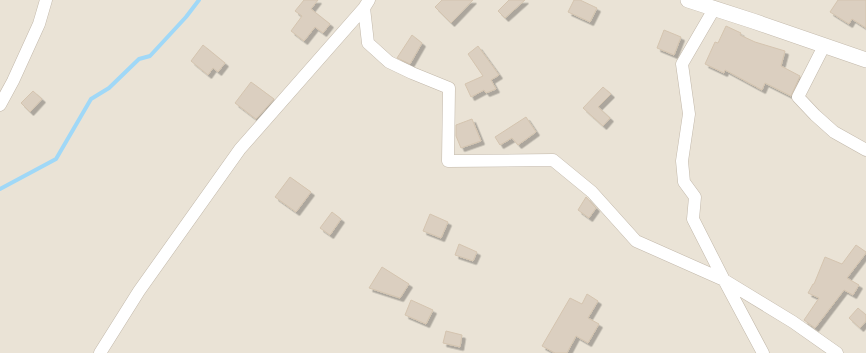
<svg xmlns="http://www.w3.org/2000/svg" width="866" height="353" font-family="'Public Sans',sans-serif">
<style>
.residential{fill:#eae3d6}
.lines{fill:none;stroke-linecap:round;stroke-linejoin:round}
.stream{stroke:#a0d8f7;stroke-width:4}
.building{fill:#dbcfc0;stroke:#d4c4af;filter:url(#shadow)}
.minor-casing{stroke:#c2b8aa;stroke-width:13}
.tertiary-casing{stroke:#c2b8aa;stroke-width:16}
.minor{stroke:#fff;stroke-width:12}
.tertiary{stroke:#fff;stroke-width:15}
</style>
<defs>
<filter id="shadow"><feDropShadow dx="3.5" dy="3.5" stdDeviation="0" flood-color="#0004"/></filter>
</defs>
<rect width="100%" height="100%" fill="#f6f1e9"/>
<path class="residential" d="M0,0H866V353H0Z"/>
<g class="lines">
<path class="stream" d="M0,189L56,159L91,99L109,88L139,59L150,56L186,17L199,0"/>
</g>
<path class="building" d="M304,0H318L311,9L330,24L323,33L315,27L304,41L291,31L302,16L295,11Z
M442,0H473L451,23L435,7Z
M509,0H525L505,18L498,11Z
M574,0H580L597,8L590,22L568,12Z
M838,0H866V28L852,19L849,24L830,12Z
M726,26L741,33L740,35L755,42L785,51L781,66L800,76L791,96L765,83L762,90L725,70L724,73L705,64L715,42L718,43Z
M664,30L681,37L674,55L657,48Z
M412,35L422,43L410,64L397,58Z
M203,45L225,63L218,72L213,68L208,75L191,61Z
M478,46L499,75L491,80L496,89L486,93L484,90L471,97L465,84L483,76L468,54Z
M251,82L274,99L256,119L235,103Z
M603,87L611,94L598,107L610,118L603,126L583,108Z
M33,91L42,99L30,112L21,103Z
M526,117L536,132L518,145L512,138L500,145L495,137Z
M472,119L481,141L461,148L456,136V125Z
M290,177L311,192L296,212L275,197Z
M586,197L596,208L589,218L578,210Z
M332,212L341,219L330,235L320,228Z
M430,214L448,222L441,238L423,231Z
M459,244L477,252L473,261L455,255Z
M856,245L866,252V253L847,278L859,285L853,295L844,290L815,328L804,320L819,298L808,293L813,284H814L825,257L842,264Z
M382,267L409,284L400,298L369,288Z
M587,294L598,301L588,318L599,324L588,343L576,336L567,353H555L542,346L570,298L582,304Z
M411,300L433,310L426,324L405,315Z
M858,308L866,315V321L860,328L849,318Z
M446,331L462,335L460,347L443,343Z"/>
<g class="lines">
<defs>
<path id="minor" d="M364,8L368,43L389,62L412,73L449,88L448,161L553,160L592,192L636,241L724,280L793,322L837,353
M714,9L682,64L689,114L682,161L684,182L695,197L693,219L724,280L763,353
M824,46L798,97L815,115L834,132L866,150
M0,105L13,81L39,24L46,0
M100,353L139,291L240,149L364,8L369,0"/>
<path id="tertiary" d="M688,0L753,21L866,60"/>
</defs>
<use href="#minor" class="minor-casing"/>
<use href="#tertiary" class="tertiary-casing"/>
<use href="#minor" class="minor"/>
<use href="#tertiary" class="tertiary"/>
</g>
</svg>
